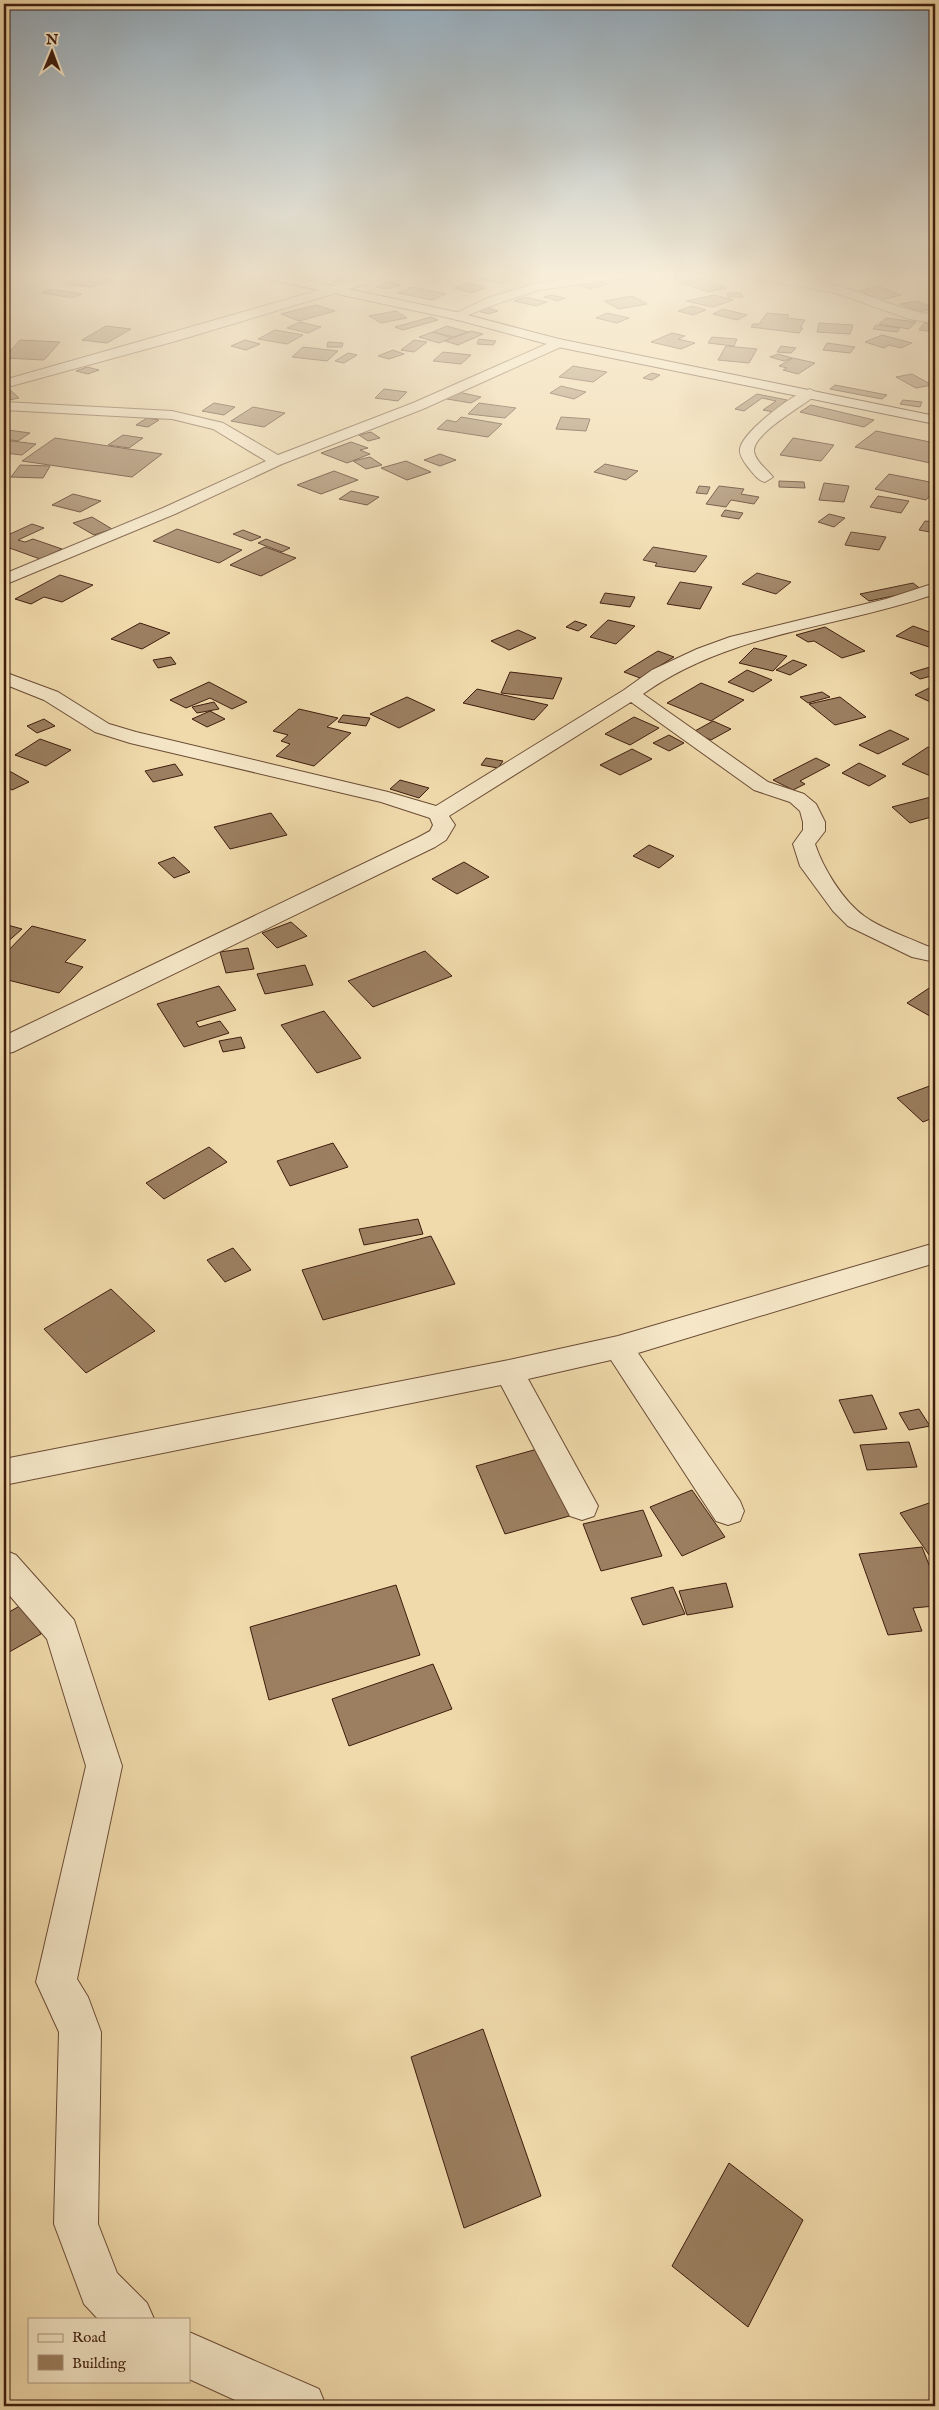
<svg xmlns="http://www.w3.org/2000/svg" width="939" height="2410" font-family="'IM FELL English',serif">
<style>
.building{fill:#9b7f60;stroke:#3f1d0e}
.lines{fill:none;stroke-linecap:round;stroke-linejoin:round}
.minor-casing{stroke:#6b4c35;stroke-width:2}
.secondary-casing{stroke:#3f1d0e;stroke-width:2}
.minor{fill:#f5e7c8;fill-rule:evenodd}
.secondary{fill:#f5e7c8;fill-rule:evenodd}
</style>
<rect width="100%" height="100%" fill="#f0daab"/>
<filter id="stains"><feTurbulence type="fractalNoise" baseFrequency=".004" numOctaves="4"/><feColorMatrix values="0 0 0 0 .2 0 0 0 0 .09 0 0 0 0 .02 0 0 0 .5 -.17"/></filter>
<radialGradient id="worn" r=".72"><stop offset=".6" stop-color="#630" stop-opacity="0"/><stop offset="1" stop-color="#630" stop-opacity=".3"/></radialGradient>
<path class="building" d="M88,275L112,280L91,287L63,284Z
M346,276L358,278L345,284L333,282Z
M489,276L509,279L502,283L482,279Z
M699,278L726,288L708,292L681,283Z
M594,280L608,284L590,289L577,284Z
M389,282L400,285L387,289L376,287Z
M468,283L486,288L472,293L454,288Z
M878,286L901,295L880,300L858,291Z
M412,287L446,294L432,300L398,293Z
M50,289L82,294L73,298L42,293Z
M727,293H741L743,297H728Z
M551,295L565,298L557,301L544,297Z
M714,295L733,300L713,307L686,301Z
M632,296L647,304L619,309L604,301Z
M525,297L547,302L536,306L514,301Z
M916,301L935,308L919,312L900,304Z
M316,305L335,311L299,321L281,314Z
M692,306L706,310L693,315L678,311Z
M485,307L498,311L489,314L477,311Z
M723,309L747,315L737,320L713,314Z
M396,311L407,318L381,323L369,316Z
M607,313L629,318L617,323L596,318Z
M767,313L789,315L787,318L805,320L800,328H803L799,333L751,327L753,324H759Z
M431,317L438,320L403,330L395,327Z
M886,318L916,322L909,329L879,324Z
M300,322L321,327L308,333L287,328Z
M819,323L853,325L850,334L817,332Z
M924,323L935,325V332L919,330Z
M876,325L900,328L897,332L873,329Z
M106,326L131,329L107,343L82,340Z
M447,326L468,332L454,337L433,332Z
M275,330L303,335L287,344L258,339Z
M471,331L483,334L458,345L445,341Z
M433,332L452,338L439,343L419,337Z
M672,333L685,336L678,339L695,343L681,349L651,342Z
M882,335L912,343L901,348L889,345L884,348L865,342Z
M712,337L737,339L734,346L708,343Z
M479,339L496,341L493,345L477,344Z
M20,340L60,342L44,360L4,358Z
M245,340L260,344L246,350L231,346Z
M414,340L427,342L414,352L401,350Z
M328,342L343,343L342,347H327Z
M827,343L855,347L850,353L823,350Z
M726,346L757,349L749,363L718,360Z
M781,346L796,348L791,353L777,352Z
M303,347L338,351L327,361L292,357Z
M393,350L404,354L389,359L378,356Z
M443,352L471,355L461,364L433,361Z
M348,353L357,355L344,363L335,361Z
M778,354L792,358L784,361L770,357Z
M793,358L815,363L798,374L783,370L787,368L779,366Z
M573,366L607,372L593,382L559,377Z
M87,367L99,370L88,374L76,371Z
M652,373L660,375L652,380L643,378Z
M912,374L932,385L916,388L896,377Z
M835,385L887,395L882,399L830,389Z
M561,386L586,392L574,399L550,393Z
M4,387H7L19,398L4,401Z
M384,389L407,392L398,401L375,398Z
M458,392L481,397L471,403L447,399Z
M757,394L787,400L783,403L786,404L774,412L763,410L776,401L762,398L744,411L735,409Z
M903,400L922,402L920,407L900,404Z
M214,403L235,407L224,415L202,411Z
M479,403L516,408L505,418L468,414Z
M811,405L874,420L864,427L800,412Z
M253,407L285,413L264,427L231,421Z
M461,417L502,424L488,437L437,429L447,420L456,422Z
M561,417L590,419L586,431L556,429Z
M147,418L159,420L148,427L136,425Z
M8,430L30,433L18,441L4,439V432Z
M876,431L935,443V464L855,447Z
M371,432L380,438L368,441L359,435Z
M123,435L143,438L129,448L108,445Z
M55,438L162,454L132,477L22,461Z
M793,438L834,445L821,461L780,455Z
M4,440L36,444L22,455L4,453Z
M351,442L368,448L360,450L370,454L347,463L321,453Z
M440,454L456,460L440,466L424,460Z
M370,457L382,465L366,469L353,461Z
M406,461L431,472L407,480L381,468Z
M605,464L638,471L626,480L594,472Z
M20,465L50,466L43,478L11,477Z
M334,471L358,480L321,494L297,485Z
M889,474L935,483V490L926,500L875,489Z
M779,481L804,482L805,488L779,487Z
M824,483L849,486L844,502L819,500Z
M699,486L710,487L707,494L696,493Z
M719,486L744,489L741,494L759,497L754,504L731,500L726,507L706,504Z
M351,491L379,497L367,505L339,499Z
M73,494L101,501L80,512L52,505Z
M878,496L909,501L901,513L870,507Z
M725,510L743,513L739,519L721,516Z
M829,514L845,518L834,527L818,522Z
M92,517L112,529L94,535L73,523Z
M925,521L935,522V533L919,530Z
M32,524L44,528L18,540L25,542L33,539L62,549L40,559L4,546V532L10,534Z
M177,529L242,550L219,563L153,541Z
M243,530L261,537L251,541L233,534Z
M851,532L886,537L879,550L845,545Z
M266,539L290,548L282,552L258,543Z
M265,547L296,558L261,576L230,565Z
M653,547L707,556L695,572L655,566L657,563L643,560Z
M757,573L791,582L776,594L742,584Z
M60,575L93,585L62,602L44,597L31,604L15,599Z
M680,582L712,587L700,609L667,604Z
M913,583L922,590L869,601L860,594Z
M605,593L635,597L630,607L600,603Z
M608,620L635,626L616,644L590,637Z
M575,621L587,625L578,631L566,627Z
M140,623L170,633L142,649L111,639Z
M913,626L935,634V649L896,636Z
M825,627L865,651L842,658L814,641L808,642L796,635Z
M518,630L536,638L509,650L491,641Z
M754,648L787,656L773,671L739,663Z
M658,651L674,657L640,678L624,672Z
M171,657L176,664L158,668L153,660Z
M793,660L807,665L790,675L776,670Z
M930,667L935,670V675L920,679L910,673Z
M747,670L772,680L753,692L728,682Z
M510,672L562,678L553,699L501,693Z
M209,682L247,702L232,709L210,698L186,708L170,700Z
M701,683L744,700L711,721L667,703Z
M929,688L935,690V704L915,695Z
M477,689L548,705L534,720L463,703Z
M822,692L830,697L808,703L800,697Z
M407,697L435,710L399,728L370,714Z
M840,697L866,717L835,725L809,704Z
M214,702L219,709L197,713L192,707Z
M299,709L338,718L327,727L351,733L314,766L276,756L290,744L281,741L288,735L273,731Z
M210,711L225,719L207,727L192,719Z
M343,715L370,718L366,726L338,722Z
M634,717L659,728L630,745L605,734Z
M44,719L55,726L37,733L27,726Z
M713,721L731,729L711,740L693,732Z
M890,730L909,739L878,754L859,745Z
M669,735L684,743L669,751L653,743Z
M40,739L71,750L46,766L15,755Z
M928,747L935,750V775L933,777L902,764Z
M632,749L652,759L620,775L600,765Z
M486,758L503,761L498,768L481,765Z
M816,758L830,765L800,781L805,784L793,790L773,780Z
M859,763L886,776L869,786L842,773Z
M175,764L183,775L153,782L145,771Z
M4,768L29,782L12,790L4,785Z
M400,780L429,788L419,798L390,789Z
M935,796V816L910,823L892,807Z
M271,813L287,835L230,849L214,827Z
M649,845L674,856L659,868L633,856Z
M174,857L190,872L174,878L158,863Z
M464,862L489,877L457,894L432,879Z
M291,922L307,936L277,948L262,933Z
M4,924L22,929L4,945Z
M32,926L86,940L65,962L83,967L59,993L4,979V955Z
M248,948L254,969L226,973L220,952Z
M425,951L452,976L373,1007L348,981Z
M305,965L313,985L265,994L257,974Z
M935,984V1019L907,1003Z
M219,986L236,1010L196,1022L199,1027L220,1021L229,1033L184,1047L157,1004Z
M324,1011L361,1058L317,1073L281,1025Z
M241,1037L245,1048L223,1052L219,1041Z
M935,1084V1117L923,1122L897,1098Z
M333,1143L348,1167L290,1186L277,1161Z
M209,1147L227,1162L164,1199L146,1183Z
M418,1219L423,1234L364,1245L359,1229Z
M431,1236L455,1284L323,1320L302,1270Z
M233,1248L251,1270L225,1282L207,1260Z
M111,1289L155,1331L86,1373L44,1329Z
M872,1395L887,1429L854,1433L839,1400Z
M919,1409L930,1426L909,1430L899,1413Z
M909,1442L917,1467L867,1470L860,1445Z
M541,1448L573,1515L505,1534L476,1466Z
M692,1490L725,1537L682,1556L650,1507Z
M935,1501V1562H934L900,1513Z
M643,1510L662,1556L601,1571L583,1524Z
M922,1547L935,1580V1606L913,1608L922,1631L888,1635L859,1554Z
M726,1583L733,1607L687,1615L679,1591Z
M396,1585L420,1655L269,1700L250,1627Z
M673,1587L685,1614L643,1625L631,1598Z
M23,1604L41,1634L4,1655V1615Z
M433,1664L452,1709L349,1746L332,1699Z
M483,2029L541,2196L464,2228L411,2057Z
M729,2163L803,2220L748,2327L672,2266Z"/>
<g class="lines">
<defs>
<path id="minor" d="M373,275H391L389,277L176,341L4,388V380Z
M596,275H624L618,279L539,290L496,304L456,320L450,316L488,298L533,284Z
M753,275C782,273 816,279 844,288C875,297 903,311 935,315V323L909,319L836,293L759,279Z
M558,339L564,343L563,346L423,409L282,464L175,514L4,585V574L163,508L266,461L213,429L172,419L4,410V402L172,411L223,423L278,455L413,403Z
M810,389L817,393L815,396C802,406 753,434 754,451C755,461 767,469 773,477L765,482C757,480 753,473 748,467C744,462 739,455 740,449C742,432 794,393 810,389Z
M935,583V594C838,628 729,632 643,694L768,782L804,794L816,804L825,822V831L815,844C823,868 843,901 864,916C882,929 907,937 927,946L935,948V962L912,957L848,926L833,911L800,866L793,844L803,830V822L800,811L790,802L754,790L631,702L449,816L455,825L446,840L435,847L13,1052L4,1054V1036L419,837L430,831L433,825L430,818L381,802L130,743L95,732L44,700L4,684V672L58,692L109,724L136,732L388,792L436,806L624,690L652,670L697,649L730,637L886,599Z
M935,1243V1263L638,1353L740,1501L744,1511L740,1521L728,1525L716,1521L611,1360L528,1379L598,1506L594,1516L582,1520L570,1516L501,1385L4,1485V1459L509,1360L618,1336Z
M4,1550L16,1555L74,1620L122,1766L77,1979L88,1997L101,2032L98,2224L117,2273L147,2303L154,2319H98L84,2304L54,2224L59,2032L36,1982L86,1766L47,1639L4,1589Z
M189,2332L319,2389L326,2406H248L189,2379Z"/>
<path id="secondary" d="M261,275H282L456,312L559,339L935,416V424L558,347L454,319L267,279Z"/>
</defs>
<use href="#minor" class="minor-casing"/>
<use href="#secondary" class="secondary-casing"/>
<use href="#minor" class="minor"/>
<use href="#secondary" class="secondary"/>
</g>
<linearGradient id="sky" x2="0" y2="1"><stop stop-color="#93aaba"/><stop offset="0.45" stop-color="#f8eed9"/><stop offset="1" stop-color="#f8eed9" stop-opacity="0"/></linearGradient>
<rect width="939" height="612" fill="url(#sky)"/>
<rect width="939" height="2410" fill="none" stroke="#f0daab" stroke-width="20"/>
<rect x="5" y="5" width="929" height="2400" fill="none" stroke="#3f1d0e" stroke-width="2.5"/>
<rect x="10" y="10" width="919" height="2390" fill="none" stroke="#3f1d0e"/>
<rect x="28" y="2318" width="162" height="65" fill="#f5e7c8" stroke="#ac967e"/>
<rect x="38" y="2334" width="25" height="8" fill="#f5e7c8" stroke="#ac967e"/>
<text x="72" y="2342" font-size="15" fill="#3f1d0e">Road</text>
<rect x="38" y="2355" width="25" height="15" fill="#9b7f60" stroke="#ac967e"/>
<text x="72" y="2368" font-size="15" fill="#3f1d0e">Building</text>
<g transform="translate(52 52) rotate(1)" stroke="#f5e7c8" stroke-width="4" paint-order="stroke">
<path d="M0-4L9 19L0 12L-9 19Z" fill="#3f1d0e"/>
<text y="-8" font-size="14" font-weight="bold" text-anchor="middle" fill="#3f1d0e">N</text>
</g>
<rect width="100%" height="100%" filter="url(#stains)"/>
<rect width="100%" height="100%" fill="url(#worn)"/>
</svg>
